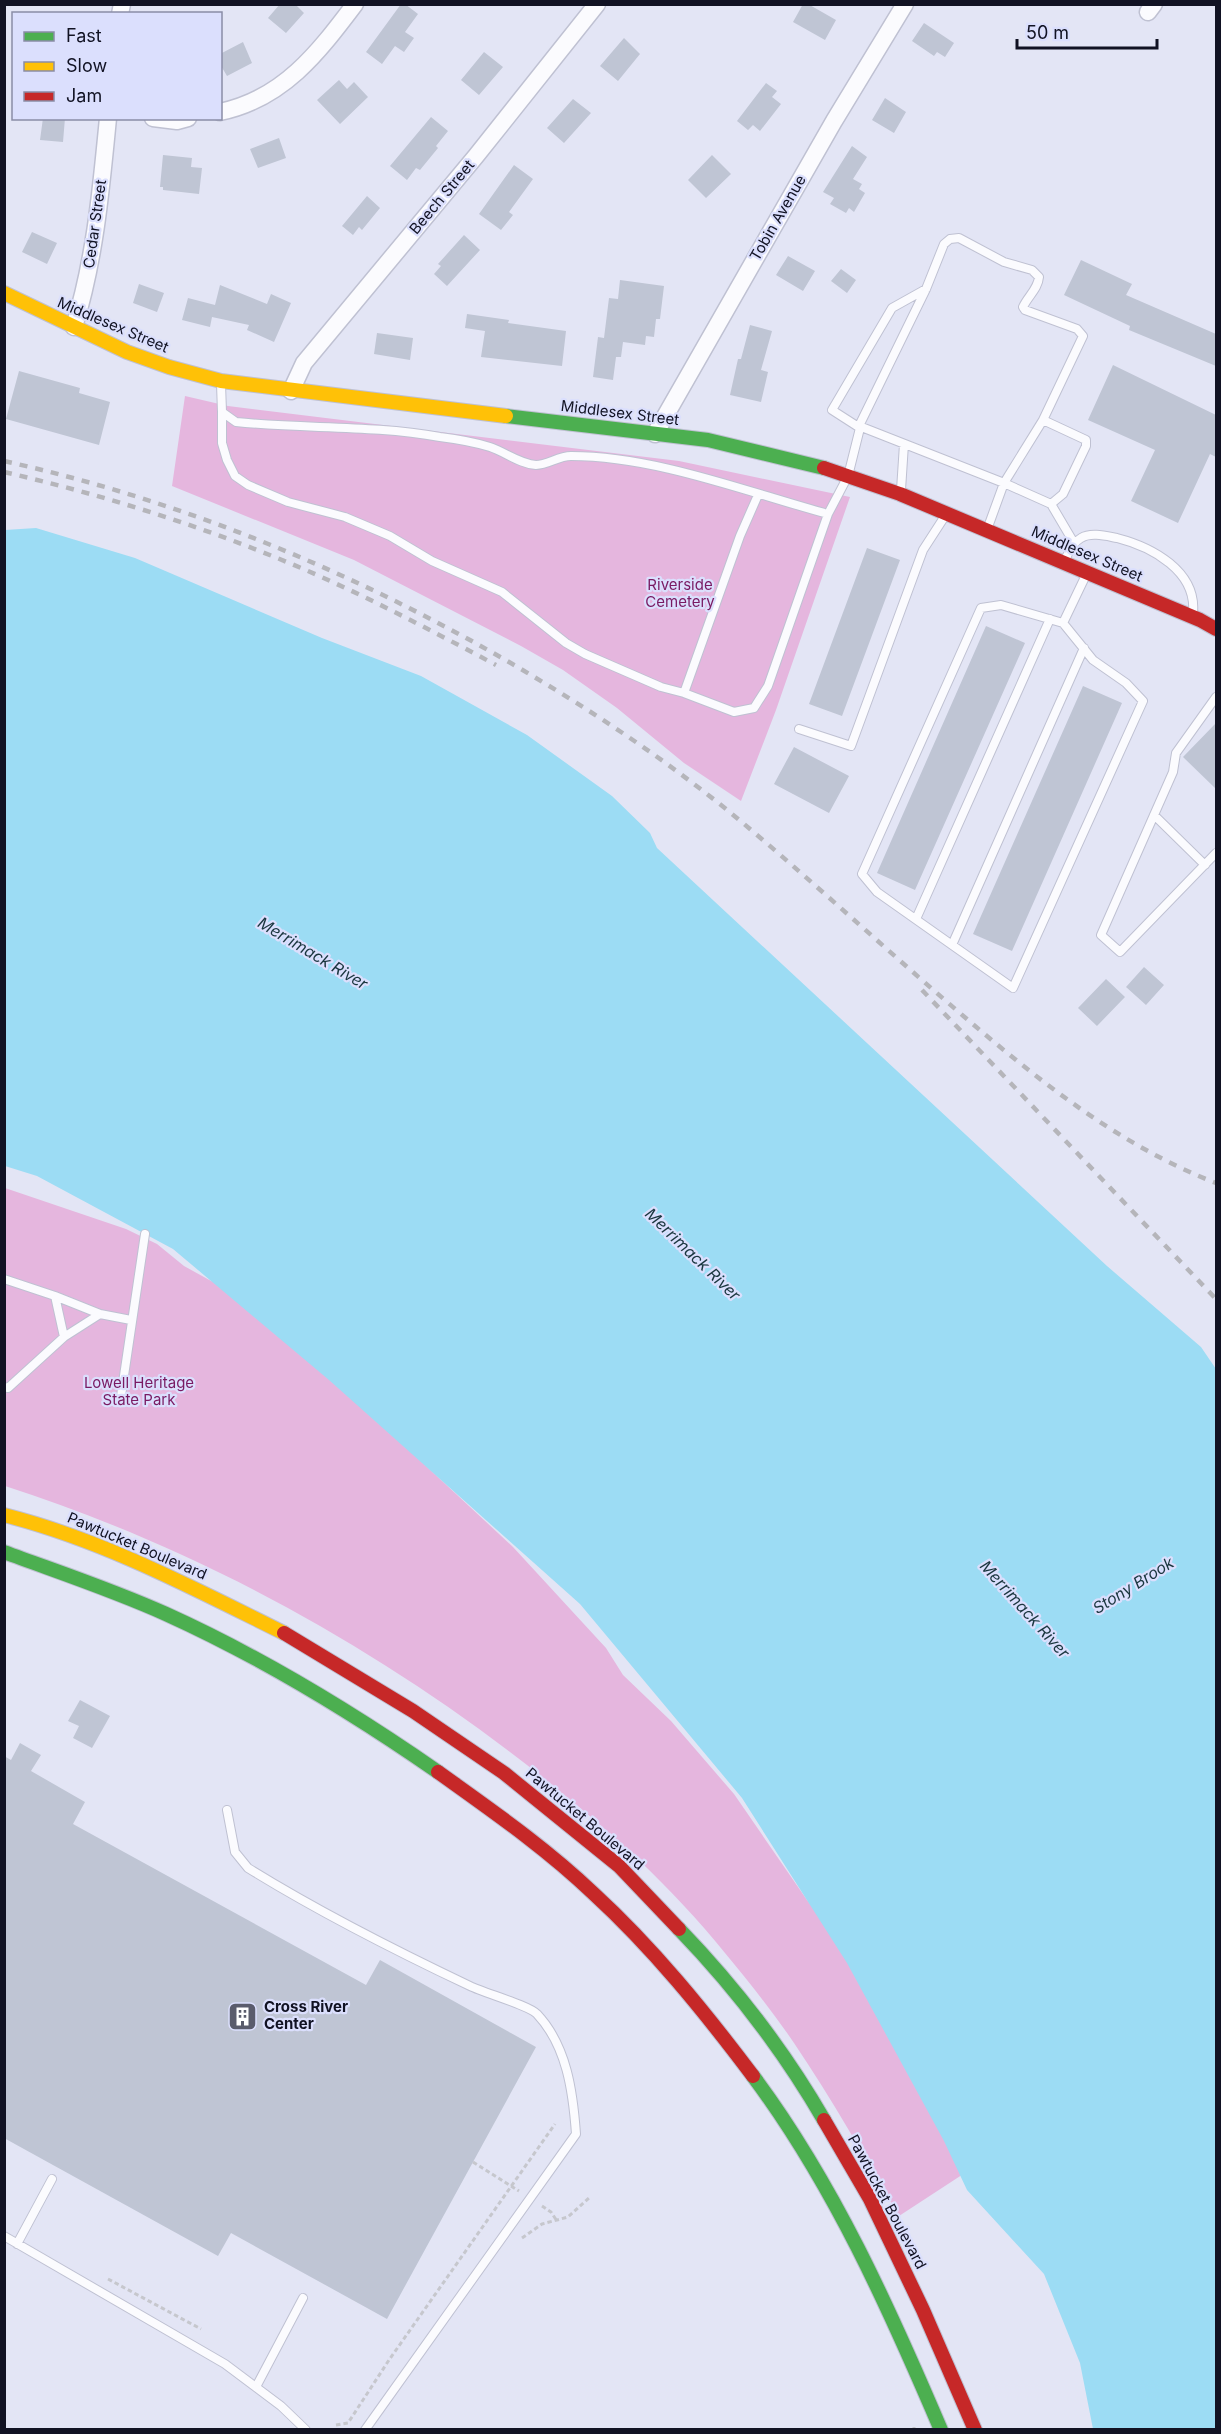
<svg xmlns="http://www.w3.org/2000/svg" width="1221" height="2434" font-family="Inter,sans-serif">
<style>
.green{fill:#e5b6de}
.water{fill:#9cdcf4}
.building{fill:#bfc5d4}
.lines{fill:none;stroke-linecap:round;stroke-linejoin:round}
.lane-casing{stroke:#bfc1d2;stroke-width:10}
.street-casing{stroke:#bfc1d2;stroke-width:19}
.fast-casing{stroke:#bfc1d2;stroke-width:16}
.slow-casing{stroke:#bfc1d2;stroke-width:16}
.jam-casing{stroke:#bfc1d2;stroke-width:16}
.path{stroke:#c6c7cd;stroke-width:3;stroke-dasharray:4.5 3;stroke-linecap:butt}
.lane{stroke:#fbfbfe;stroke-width:8}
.street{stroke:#fbfbfe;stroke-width:16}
.fast{stroke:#4caf50;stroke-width:14}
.slow{stroke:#ffc107;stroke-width:14}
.jam{stroke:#c62828;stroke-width:14}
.rail{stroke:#b5b5ba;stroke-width:4.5;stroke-dasharray:8 8;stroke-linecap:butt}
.labels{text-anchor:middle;stroke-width:4.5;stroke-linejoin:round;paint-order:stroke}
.street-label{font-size:15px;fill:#111223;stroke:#dbdffd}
.park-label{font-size:15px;fill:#791a63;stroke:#dbdffd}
.poi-label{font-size:15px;font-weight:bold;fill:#111223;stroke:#dbdffd;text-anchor:start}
.water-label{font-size:16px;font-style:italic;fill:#1a363f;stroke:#dbdffd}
</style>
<rect width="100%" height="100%" fill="#e3e5f5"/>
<path class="green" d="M185,396L228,406L679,461L850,497L776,710L741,801L684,763L617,708L563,670L521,646L354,560L172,486Z
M5,1188L126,1229L157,1244L184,1266L251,1303L513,1547L606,1648L623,1675L671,1721L734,1794L807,1900L997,2152L899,2216C865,2158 832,2099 794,2043C773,2012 749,1982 725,1953C668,1882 599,1821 527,1765C370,1643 194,1547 5,1486Z"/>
<path class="water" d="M36,528L135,558L322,638L421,676L527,735L612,796L650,833L657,848L1107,1266L1201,1347L1216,1369V2429H1093L1080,2363L1044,2274L967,2190L944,2141L847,1963L742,1798L580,1604L329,1380L173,1249L37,1176L5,1166V530Z"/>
<path class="building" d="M280,4H295L304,13L286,33L268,18Z
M401,4H405L418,14L405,32L414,38L404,52L395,46L382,64L366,52Z
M803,4H808L836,20L825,40L793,22Z
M924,23L954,43L945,57L937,52L934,56L912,41Z
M624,38L640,54L618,81L600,66Z
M243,42L252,63L227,76L220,64V54Z
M484,52L503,67L479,95L461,80Z
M339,80L347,89L354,82L368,97L340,124L317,100Z
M766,83L777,91L772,97L781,104L760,131L753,125L748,130L737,121Z
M885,98L906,112L894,133L872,120Z
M573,99L591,113L564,143L547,128Z
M431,117L448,131L436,146L438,148L420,170L416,168L407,180L390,166Z
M43,118H65L63,142L40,140Z
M279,138L286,158L258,168L250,149Z
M852,146L867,157L853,179L862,184L859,189L865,193L854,212L849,208L846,213L830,204L834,198L823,192Z
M163,155L192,158L191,167L202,168L199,194L163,190V187H160Z
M712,155L731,174L706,198L688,180Z
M514,165L533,179L509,212L513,215L501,230L479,214Z
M367,196L380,208L362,230L359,227L353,235L342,226Z
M32,232L57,243L47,264L22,252Z
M464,235L480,250L447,286L434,274L441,266L438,264Z
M788,256L815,271L803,291L776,275Z
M1081,260L1132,284L1126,295L1216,334V366L1129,330L1130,326L1064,295Z
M841,269L856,280L847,293L831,281Z
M620,280L664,286L660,319H656L654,337L646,336L645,345L623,342L621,357H616L613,380L593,377L598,337L604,338L609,298L618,299Z
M139,284L164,293L157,312L133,303Z
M220,285L267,304L271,294L291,303L274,342L247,330L249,325L212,317L210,327L182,320L188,298L215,305Z
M467,314L509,320L508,323L566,331L562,366L481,357L485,331L465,328Z
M750,325L772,331L761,370L768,372L761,402L730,395L738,359H741Z
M377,333L413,338L410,360L374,354Z
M1113,365L1216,415V457L1210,454L1178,523L1131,501L1155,450L1088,420Z
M19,371L80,388L79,393L110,402L99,445L6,419Z
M867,548L900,560L842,716L809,704Z
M986,626L1025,643L915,890L877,873Z
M1083,686L1122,703L1012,951L973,934Z
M1216,723V789L1183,757Z
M794,747L849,776L829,813L774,784Z
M1144,967L1164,985L1146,1005L1126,987Z
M1106,979L1125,997L1097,1026L1078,1008Z
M80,1700L110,1716L92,1748L73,1738L79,1726L68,1721Z
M20,1743L41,1755L31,1771L85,1802L73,1824L366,1985L380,1960L536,2047L387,2319L231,2233L218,2256L4,2138V1756L11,1760Z"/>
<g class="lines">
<defs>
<path id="lane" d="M221,384L222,412L236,422C305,429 372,425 440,437C456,439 474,442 490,447C505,452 520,464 536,465C548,465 558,456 571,456C655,456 747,492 828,514L768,686L754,708L734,712L684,693L740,536L758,495
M222,412V443L227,460L235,476L248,485L288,502L345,517L390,536L432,561L502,592L566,643L585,654L661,687L684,693
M901,490L904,444
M1051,504L1074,543
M828,514L848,476L860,428L832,410L892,308L926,289
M988,527L1004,483L1051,504L1063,494L1086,446V440L1043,420L1083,336L1077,329L1025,310L1023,307C1028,296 1038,289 1039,277L1032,270L1004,262L959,238L950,239L944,244L926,289L859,426L1004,483L1043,420
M1065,560C1069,552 1072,543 1081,538C1091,532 1106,536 1117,538C1152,547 1197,571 1193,613
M1063,623L1093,660L1126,683L1143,701L1013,988L877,892L862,874L981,608L1001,605L1063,623L1086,575
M1216,697L1176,753L1173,772L1101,935L1120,952L1216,853
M799,729L851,746L923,550L945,516
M1154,815L1205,865
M916,919L1050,619
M952,945L1084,648
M4,1279L55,1296L64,1337L8,1388L4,1387
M55,1296L100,1314L64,1337
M100,1314L131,1320
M121,1396L145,1234
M227,1810L235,1852L248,1868C319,1912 394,1950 470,1986C484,1993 528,2005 537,2014C567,2046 573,2092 576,2134L365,2430
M4,2236L225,2364L281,2406L306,2430
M17,2244L52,2179
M256,2387L303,2298"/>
<path id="street" d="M1148,12L1154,4
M120,14L122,4
M220,112C283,99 318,53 355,4
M153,118L177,121L188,118
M74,327C95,259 101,190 108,118
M291,391L304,363L476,156L597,4
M655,434L834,121L905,4"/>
<path id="fast" d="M506,416L708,440L824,468
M4,1552C58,1572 113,1590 166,1614C261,1657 353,1713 438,1772
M679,1929C734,1986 784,2051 824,2120
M753,2076C833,2183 889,2308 941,2430"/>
<path id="slow" d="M4,293L127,352L169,367L221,381L506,416
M4,1515C103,1540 193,1588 284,1633"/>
<path id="jam" d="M824,468L900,494L1200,620L1216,629
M284,1633L413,1711L504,1773L619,1866L679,1929
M438,1772C491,1810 546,1848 593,1893C653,1948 704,2011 753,2076
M824,2120L870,2199L923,2310L975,2430"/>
</defs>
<use href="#lane" class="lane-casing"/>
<use href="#street" class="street-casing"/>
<use href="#fast" class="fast-casing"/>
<use href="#slow" class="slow-casing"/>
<use href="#jam" class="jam-casing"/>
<path class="path" d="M473,2162L519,2191
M542,2206L551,2212L557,2221
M522,2238L542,2224L568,2217L590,2197
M108,2279L201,2329
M336,2425L348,2423L389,2360L555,2124
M914,2427V2430"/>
<use href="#lane" class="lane"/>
<use href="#street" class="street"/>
<use href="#fast" class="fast"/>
<use href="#slow" class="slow"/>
<use href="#jam" class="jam"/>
<path class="rail" d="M4,461C183,501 351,571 509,662C593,711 676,766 750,829C822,890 890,953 961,1014C1038,1080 1120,1146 1216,1183
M4,472C108,496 211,529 308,571C372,599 434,632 496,665
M922,990L1216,1299"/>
</g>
<defs>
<symbol id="building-square" viewBox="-11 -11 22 22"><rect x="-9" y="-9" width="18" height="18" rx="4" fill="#5a5c6c" stroke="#dbdffd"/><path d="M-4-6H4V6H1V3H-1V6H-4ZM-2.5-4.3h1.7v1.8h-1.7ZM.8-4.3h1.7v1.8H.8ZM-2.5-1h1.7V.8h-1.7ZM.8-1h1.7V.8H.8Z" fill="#fff"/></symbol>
</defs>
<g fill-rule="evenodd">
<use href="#building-square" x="226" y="2000" width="33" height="33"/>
</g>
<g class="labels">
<g class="street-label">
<text transform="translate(442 197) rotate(-50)" y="5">Beech Street</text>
<text transform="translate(778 218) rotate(-60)" y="5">Tobin Avenue</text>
<text transform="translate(95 224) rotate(-82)" y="5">Cedar Street</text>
<text transform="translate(113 325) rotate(23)" y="5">Middlesex Street</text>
<text transform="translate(620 413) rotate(7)" y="5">Middlesex Street</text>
<text transform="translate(1087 554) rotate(23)" y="5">Middlesex Street</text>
<text transform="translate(137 1546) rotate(23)" y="5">Pawtucket Boulevard</text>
<text transform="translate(585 1819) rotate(40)" y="5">Pawtucket Boulevard</text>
<text transform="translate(887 2202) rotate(62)" y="5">Pawtucket Boulevard</text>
</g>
<g class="park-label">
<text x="680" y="590">Riverside<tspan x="680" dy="17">Cemetery</tspan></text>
<text x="139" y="1388">Lowell Heritage<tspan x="139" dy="17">State Park</tspan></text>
</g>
<g class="poi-label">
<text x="264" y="2012">Cross River<tspan x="264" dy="17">Center</tspan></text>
</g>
<g class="water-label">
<text transform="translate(313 953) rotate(31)" y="6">Merrimack River</text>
<text transform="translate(693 1254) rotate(44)" y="6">Merrimack River</text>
<text transform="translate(1133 1585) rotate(-32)" y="6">Stony Brook</text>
<text transform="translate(1025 1609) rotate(48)" y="6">Merrimack River</text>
</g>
</g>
<rect width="1221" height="2434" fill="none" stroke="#111223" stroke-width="12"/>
<rect x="12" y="12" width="210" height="108" fill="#dbdffd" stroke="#8a8da6" stroke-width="1.5"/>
<rect x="24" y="32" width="30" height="9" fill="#4caf50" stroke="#8a8da6" stroke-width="1.5"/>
<text x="66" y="42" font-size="18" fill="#111223">Fast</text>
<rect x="24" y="62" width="30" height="9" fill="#ffc107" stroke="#8a8da6" stroke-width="1.5"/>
<text x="66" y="72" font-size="18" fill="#111223">Slow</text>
<rect x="24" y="92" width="30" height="9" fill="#c62828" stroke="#8a8da6" stroke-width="1.5"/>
<text x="66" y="102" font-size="18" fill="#111223">Jam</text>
<path d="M1017 39v9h140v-9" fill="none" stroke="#111223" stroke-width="3"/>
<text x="1026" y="39" font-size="18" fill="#111223" stroke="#dbdffd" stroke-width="4.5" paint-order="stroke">50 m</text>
</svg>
